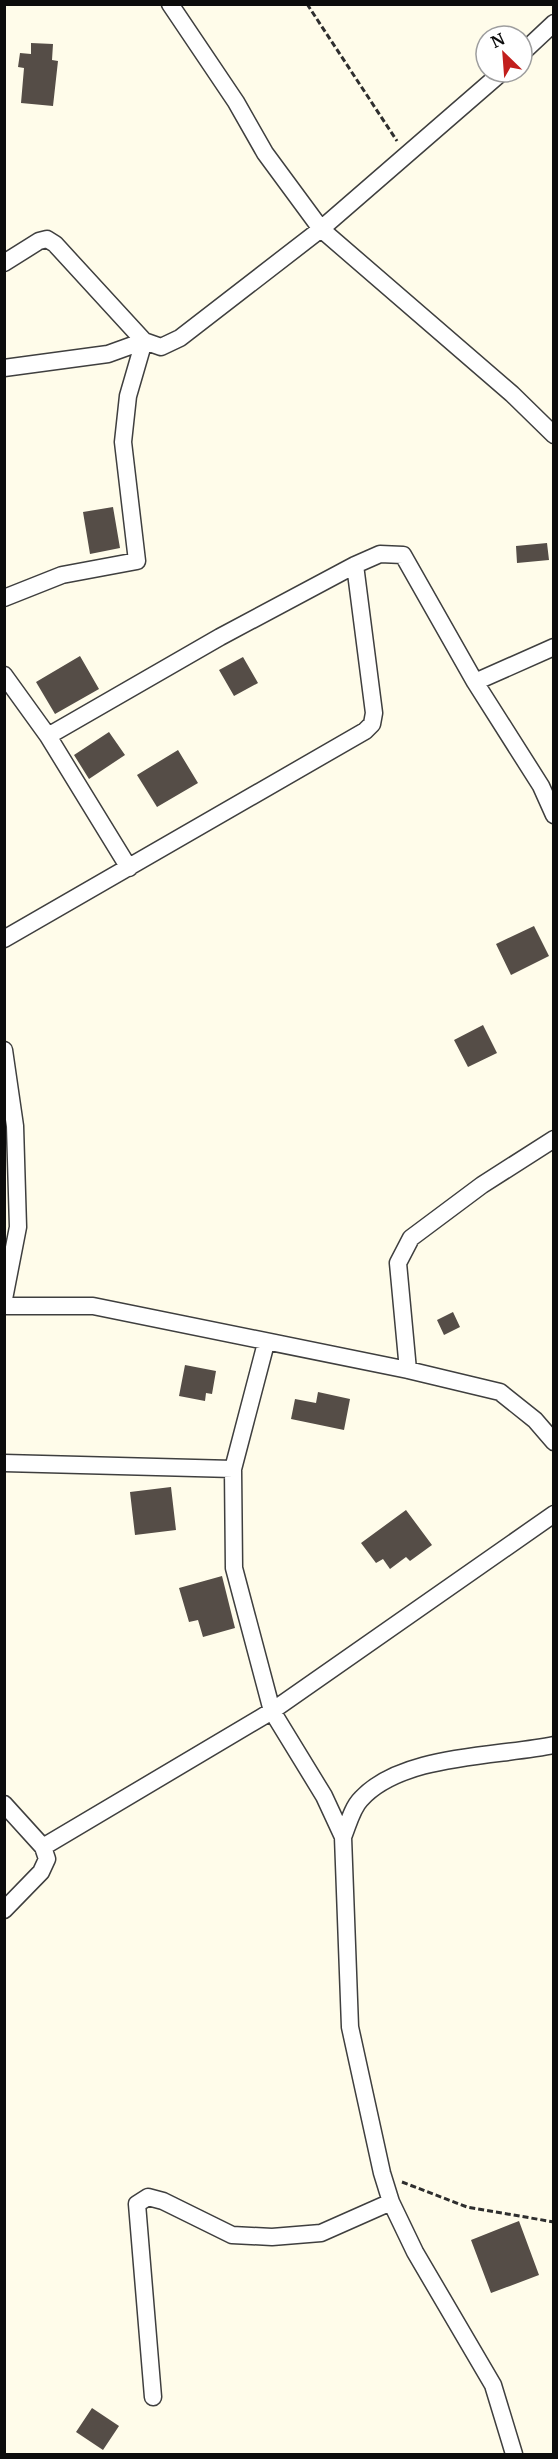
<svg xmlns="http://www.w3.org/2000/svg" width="558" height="2459" font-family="Merriweather,serif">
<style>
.building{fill:#554d47}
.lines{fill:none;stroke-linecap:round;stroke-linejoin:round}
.street-casing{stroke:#3f3f3f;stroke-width:19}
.path{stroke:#2e2e2e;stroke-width:3;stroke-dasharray:6 3;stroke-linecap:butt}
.street{stroke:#fff;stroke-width:16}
</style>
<rect width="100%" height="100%" fill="#fffcea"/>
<path class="building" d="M31,43L53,44L52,60L58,61L53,106L21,103L24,68L18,67L20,53L31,54Z
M113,507L120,548L90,554L83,512Z
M547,543L549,560L517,563L516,546Z
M80,656L99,689L55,714L36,682Z
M243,657L258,683L234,696L219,670Z
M109,732L125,755L89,779L74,755Z
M178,750L198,783L157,807L137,775Z
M534,926L549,956L511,975L496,944Z
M483,1025L497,1053L468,1067L454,1040Z
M453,1312L460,1327L444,1335L437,1320Z
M185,1365L216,1371L212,1394L206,1393L205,1401L179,1396Z
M318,1392L350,1399L344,1430L291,1419L295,1399L316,1403Z
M171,1487L176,1530L135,1535L130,1492Z
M406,1510L432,1545L410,1561L406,1557L390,1569L383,1559L376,1563L361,1543Z
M222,1576L235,1628L203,1637L198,1620L189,1622L179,1588Z
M519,2221L539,2275L491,2293L471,2240Z
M92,2408L119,2426L103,2450L76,2432Z"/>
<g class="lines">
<defs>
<path id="street" d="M170,4L236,102L265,153L321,229L512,394L554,435
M522,53L554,23
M4,263L39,241L47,239L55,244L144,341L161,347L180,338L321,229L502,72
M4,368L108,354L144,341
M4,598L62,575L137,561L123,442L128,396L144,341
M4,675L48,736L129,868
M475,682L554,647
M48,736L220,637L355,565L380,554L403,555L475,682L541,786L554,815
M4,939L365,731L372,724L374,713L355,565
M4,1050L15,1126L18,1227L4,1299
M4,1306H93L408,1370L500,1392L535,1420L554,1442
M266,1343L233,1469L234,1568L272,1711L324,1796L343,1837L350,2027L382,2173L391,2202L415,2252L493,2385L514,2454
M408,1370L398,1263L411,1238L482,1185L554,1139
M4,1463L233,1469
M4,1804L43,1847L47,1859L41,1872L4,1910
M343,1837C348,1825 352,1808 361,1799C402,1754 496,1757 554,1745
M43,1847L272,1711L554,1514
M153,2397L137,2204L148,2197L163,2201L232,2235L272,2237L321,2233L391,2202"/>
</defs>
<use href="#street" class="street-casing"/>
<path class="path" d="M307,4L397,141
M402,2182L467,2207L554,2222"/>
<use href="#street" class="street"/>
</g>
<rect width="558" height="2459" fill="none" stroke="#0c0c0c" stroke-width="12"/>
<g transform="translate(504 54) rotate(335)"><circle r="28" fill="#ffffff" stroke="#9e9e9e" stroke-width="1.5"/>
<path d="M0-4.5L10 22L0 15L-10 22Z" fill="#c21f1d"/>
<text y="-9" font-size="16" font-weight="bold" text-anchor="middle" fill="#0c0c0c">N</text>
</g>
</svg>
